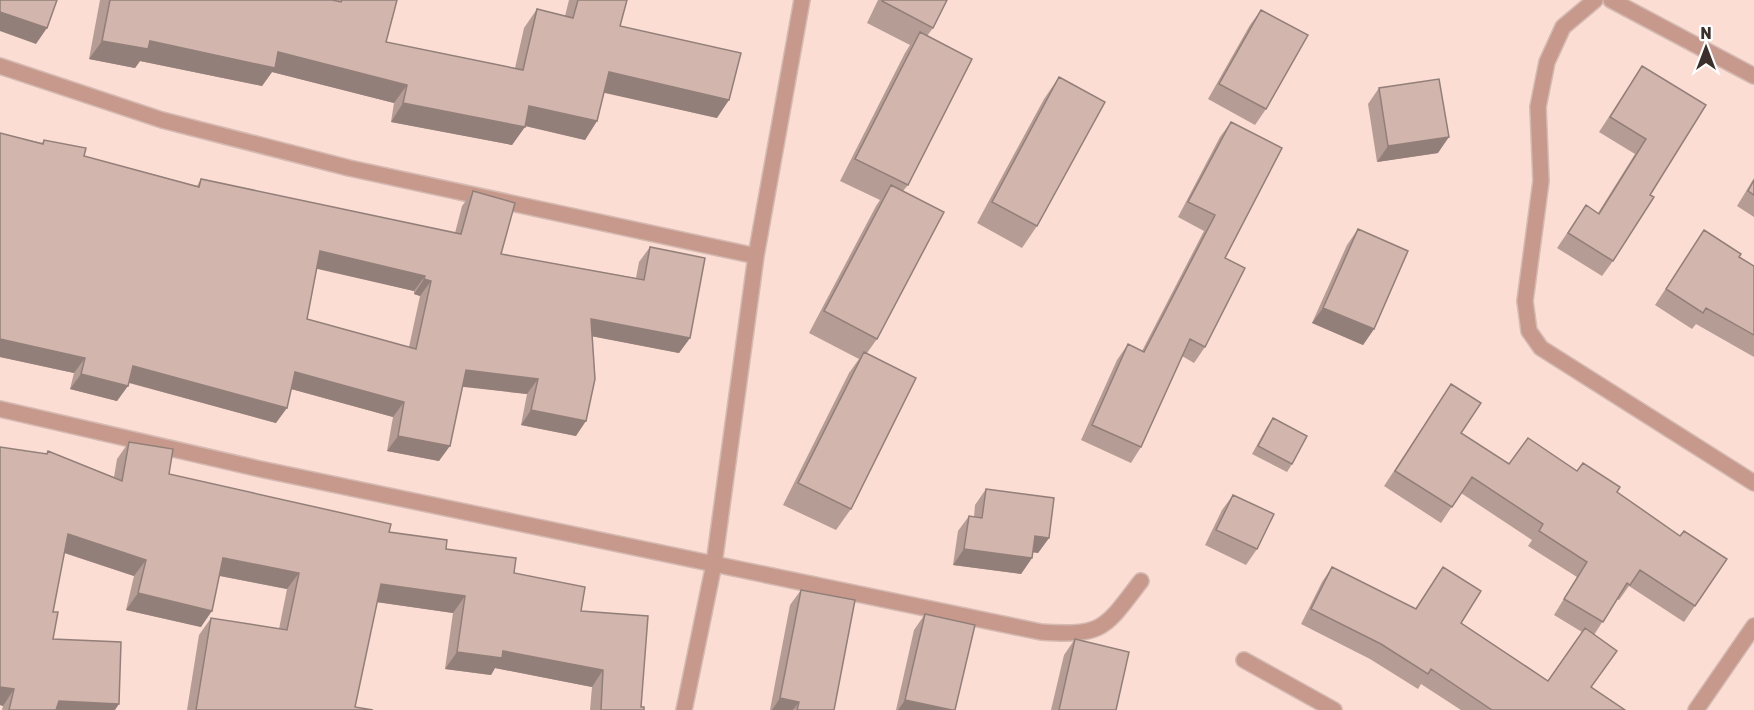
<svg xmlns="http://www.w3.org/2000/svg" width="1754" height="710" font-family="Rubik,sans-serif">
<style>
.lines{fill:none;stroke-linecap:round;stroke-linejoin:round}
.lane-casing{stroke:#d4bab2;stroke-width:18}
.street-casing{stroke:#d4bab2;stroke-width:18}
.lane{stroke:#c6998c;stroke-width:15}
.street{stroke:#c6998c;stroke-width:15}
.wall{fill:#b59c95;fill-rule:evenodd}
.shaded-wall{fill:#937f79}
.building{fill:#d2b5ad;stroke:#937f79;stroke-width:1.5;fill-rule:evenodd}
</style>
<rect width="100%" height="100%" fill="#fbddd4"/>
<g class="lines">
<defs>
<path id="lane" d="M714,564L1041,632C1104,636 1104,629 1141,581"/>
<path id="street" d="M1595,0L1563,27L1547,62L1538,107L1541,181L1525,301L1529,331L1541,348L1754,483
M1611,0L1754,76
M0,66L162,120L349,168L756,256
M0,409L260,469L714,564
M1244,660L1334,710
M684,710L714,564L756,256L802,0
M1696,710L1754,626"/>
</defs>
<use href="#lane" class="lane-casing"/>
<use href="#street" class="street-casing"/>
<use href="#lane" class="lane"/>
<use href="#street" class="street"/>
</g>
<path class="wall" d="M100,0H397L386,42L515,68L524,28L537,9L565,16L569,0H627L620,26L717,118L604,92L597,121L585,140L525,126L512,145L391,122L394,103L272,72L262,86L140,61L135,68L89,59Z
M878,0H947L933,28L927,36L908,185L903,191L877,339L867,353L851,509L836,530L783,505L849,373L859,359L809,333L876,206L880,200L840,181L905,53L910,45L867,23Z
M1261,10L1266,109L1255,125L1208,99L1250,25Z
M1642,66L1650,195L1613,261L1602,276L1557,248L1586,205L1598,213L1635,154L1599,132Z
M1059,77L1037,226L1022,248L977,223L1044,99Z
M1379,88L1438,153L1377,162L1368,104Z
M1231,122L1225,258L1205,347L1194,363L1182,356L1141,447L1131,463L1081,440L1117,360L1128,344L1142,351L1204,231L1178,217L1220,137Z
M0,133L42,143L44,140L84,156L197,186L201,179L455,233L462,206L473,191L501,254L636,278L639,262L650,247L690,338L679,353L592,336L576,436L521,425L527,394L463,386L439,461L387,451L393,417L291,389L276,423L129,383L117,401L70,389L74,373L0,357ZM317,268L414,291V294L420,296L409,347L307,319Z
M1754,178V217L1737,206Z
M1358,229L1374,329L1363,345L1312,323L1347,245Z
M1704,230L1739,257L1754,266V357L1696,324L1692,329L1655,305Z
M1451,384L1461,433L1509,464L1577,471L1617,492L1680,536L1727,559L1684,622L1629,586L1619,600L1617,599L1594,635L1592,687L1625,710H1461L1421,684L1418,689L1370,659L1301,624L1322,582L1332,567L1415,609L1443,567L1461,623L1548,681L1582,632L1554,615L1577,577L1528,546L1532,540L1461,493L1441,523L1384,486Z
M1273,418L1292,464L1287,472L1252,454L1267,427Z
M129,442L169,474L389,532L446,549L514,573L581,611L644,710H590L592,687L495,668L491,675L445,669L453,613L377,602L355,707L373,710H187L199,635L211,618L279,629L287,589L219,576L201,627L126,610L134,576L64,553L53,612V639L115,710H2L3,706L0,705V447L46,454L48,451L114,477L117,459Z
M986,489L1049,538L1038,553L1033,552L1032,558L1021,574L953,565L958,531L969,516L974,517L975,505Z
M1233,495L1257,549L1246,565L1205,545L1222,510Z
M801,590L834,710H770L790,605Z
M925,614L955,710H896L914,630Z
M1075,639L1116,710H1051L1064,655Z"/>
<path class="shaded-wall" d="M0,12L47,28L36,44L0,31Z
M102,41H150L278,52L407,85L394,103L272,72L262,86L140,61L135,68L89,59Z
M609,72L729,100L717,118L596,91Z
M403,103L525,127L512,145L391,122Z
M529,106L597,121L585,140L517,124Z
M1449,137L1438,153L1377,162L1388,146Z
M320,251L425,276L414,291L309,267Z
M424,279L431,281L420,296L414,294Z
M1323,308L1374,329L1363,345L1312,323Z
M591,319L690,338L679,353L580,334Z
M0,339L85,358L74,373L0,357Z
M133,366L287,408L276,423L123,381Z
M466,370L538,379L527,394L455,386Z
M295,372L404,402L393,417L284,387Z
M81,374L128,386L117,401L70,389Z
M531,410L586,421L576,436L521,425Z
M398,436L450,446L439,461L387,451Z
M68,534L146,560L134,576L56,550Z
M1035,536L1049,538L1038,553L1024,551Z
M964,549L1032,558L1021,574L953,565Z
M223,558L299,573L287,589L211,574Z
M381,584L465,596L453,613L369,601Z
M138,593L212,611L201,627L126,610Z
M503,651L603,670L592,687L495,668L491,675L445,669L457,652Z
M0,687L14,689L3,706L0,705Z
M780,698L799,702L793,710H772Z
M905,700L952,710H898Z
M59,701L119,704L115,710H52Z"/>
<path class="building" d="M0,0H57L47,28L0,12Z
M110,0H332L341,2L342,0H397L386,42L523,70L537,9L573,18L578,0H627L620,26L741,53L729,100L609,72L597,121L529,106L525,127L403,103L407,85L278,52L275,68L150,41L148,49L102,41Z
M882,0H947L933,28L882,1Z
M1261,10L1308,35L1266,109L1219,84Z
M920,32L972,59L908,185L855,159Z
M1642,66L1706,105L1650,195L1654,197L1613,261L1568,233L1586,205L1599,214L1646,139L1610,117Z
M1059,77L1105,102L1037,226L992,202Z
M1439,79L1449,137L1388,146L1379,88Z
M1231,122L1282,148L1225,258L1245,268L1205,347L1190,339L1141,447L1092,425L1128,344L1144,352L1215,215L1188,202Z
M0,133L43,144L44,140L86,148L84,156L199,187L201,179L461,234L473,191L515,203L501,254L644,280L650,247L705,258L690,338L591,319L595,379L586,421L531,410L538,379L466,370L450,446L398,436L404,402L295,372L287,408L133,366L128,386L81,374L85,358L0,339ZM320,251L425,276L424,279L431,281L416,349L307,319Z
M1754,180V195L1748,191Z
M891,185L944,212L877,339L824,311Z
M1358,229L1408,251L1374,329L1323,308Z
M1704,230L1741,254L1739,257L1754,266V335L1706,308L1703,313L1666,289Z
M864,352L916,378L851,509L798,483Z
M1451,384L1481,403L1461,433L1509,464L1528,438L1577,471L1583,463L1620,487L1617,492L1680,536L1684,531L1727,559L1695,606L1640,570L1630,585L1627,583L1603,622L1564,599L1587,562L1539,531L1543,524L1472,477L1452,507L1395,471Z
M1273,418L1307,436L1292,464L1258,446Z
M129,442L173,449L169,474L391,524L389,532L447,540L446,549L516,558L514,573L585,587L581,611L648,616L641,707H644V710H601L603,670L503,651L502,658L457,652L465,596L381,584L355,707L373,710H196L211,618L287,630L299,573L223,558L212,611L138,593L146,560L68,534L53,612H58L53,639L121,642L119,704L59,701L56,710H9L14,689L0,687V447L47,454L48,451L122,481Z
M986,489L1054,498L1049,538L1035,536L1032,558L964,549L969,516L982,518Z
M1233,495L1274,514L1257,549L1216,530Z
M1332,567L1416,609L1443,567L1481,591L1461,623L1548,681L1585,628L1617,651L1591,687L1625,710H1492L1431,669L1428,674L1381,644L1311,609Z
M801,590L855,600L834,710H797L799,702L780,698Z
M925,614L975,625L955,710H952L905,700Z
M1075,639L1129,652L1116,710H1059Z"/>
<g transform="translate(1706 48)" stroke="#ffffff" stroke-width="4.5" paint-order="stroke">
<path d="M0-4.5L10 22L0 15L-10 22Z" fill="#3a2f2b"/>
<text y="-9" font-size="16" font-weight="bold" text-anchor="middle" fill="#3a2f2b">N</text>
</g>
</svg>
